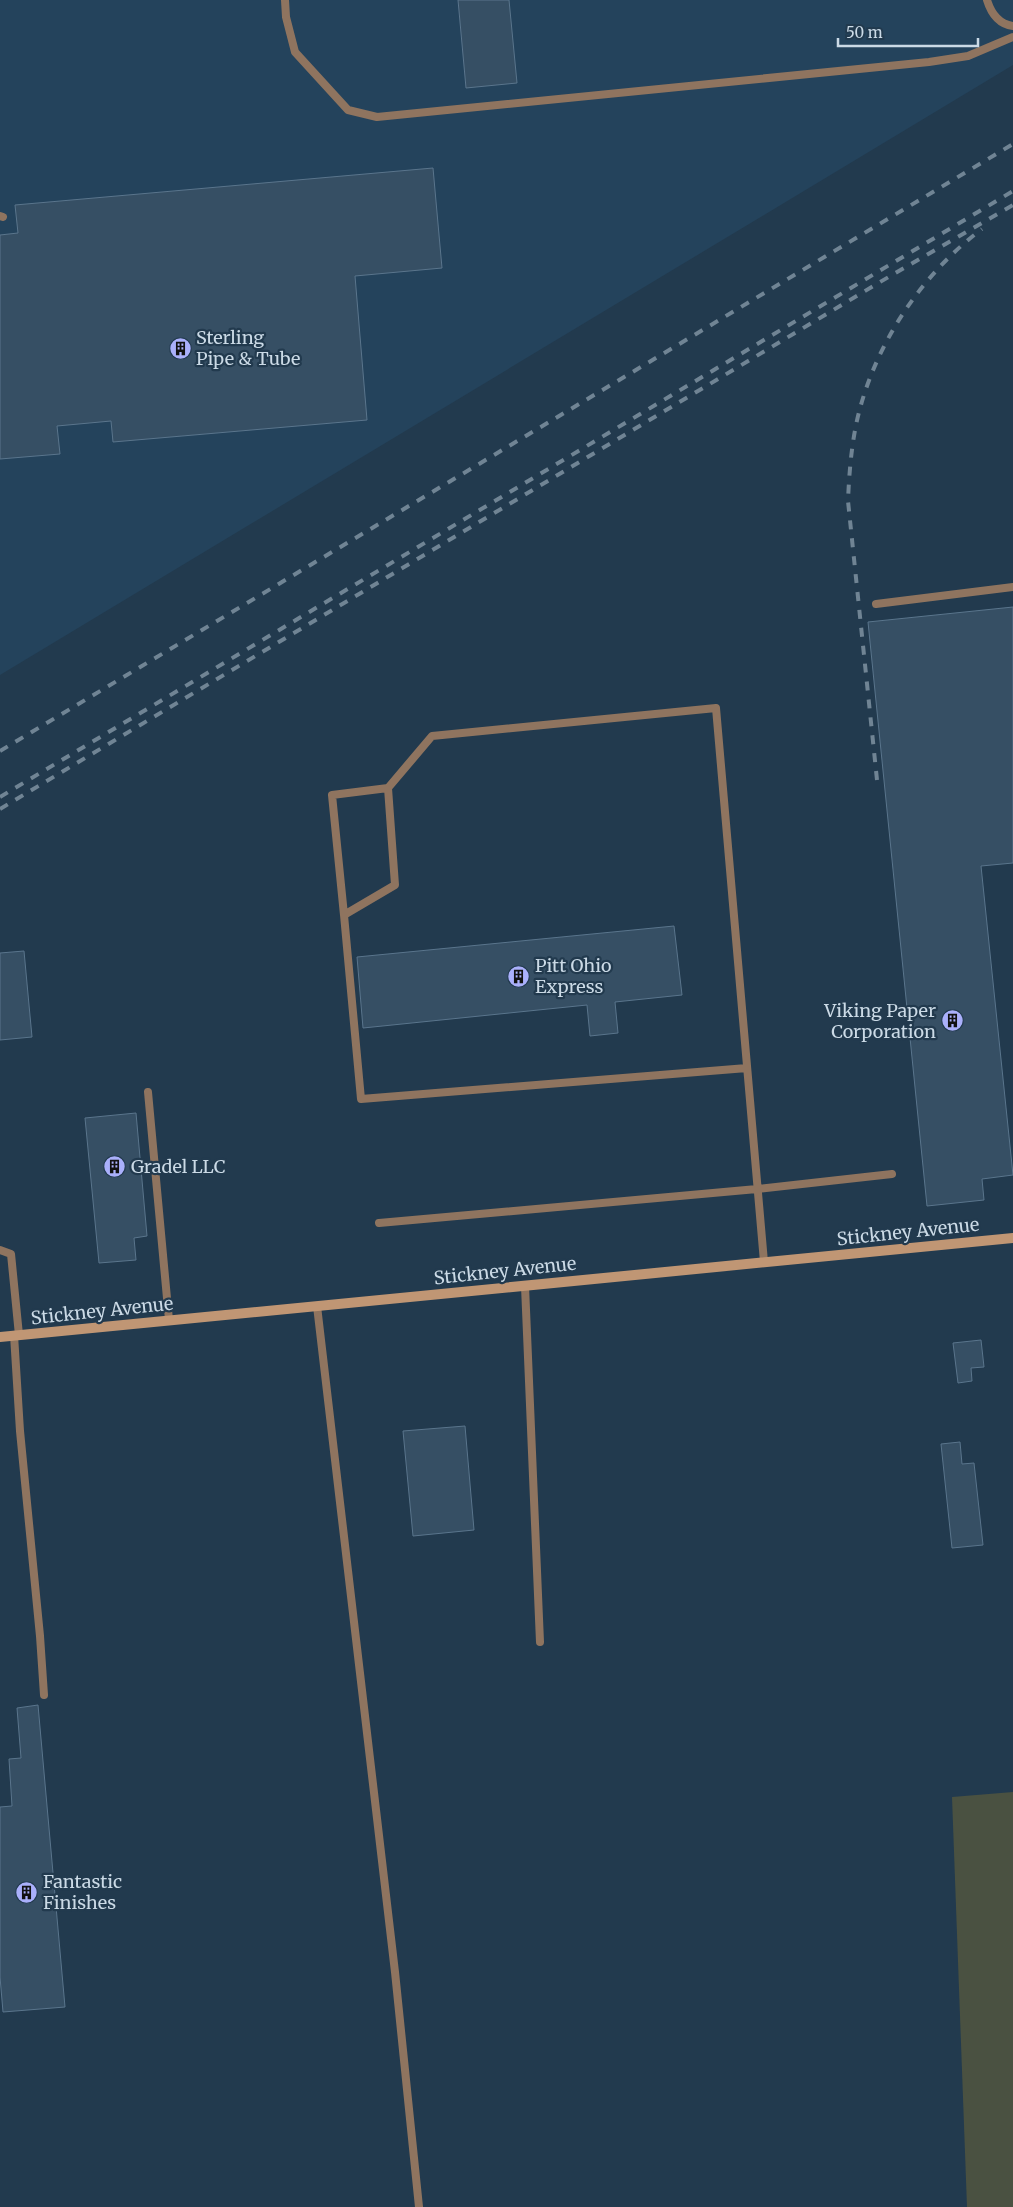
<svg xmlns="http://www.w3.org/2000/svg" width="1013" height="2207" font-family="Merriweather,serif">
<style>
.built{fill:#24435c}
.green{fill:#4a5141}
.building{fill:#364f64;stroke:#5a758c}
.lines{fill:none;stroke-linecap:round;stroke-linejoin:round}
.lane{stroke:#8f745f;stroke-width:8}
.secondary{stroke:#c09674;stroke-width:10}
.rail{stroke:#708494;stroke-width:4;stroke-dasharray:9 9;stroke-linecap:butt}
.labels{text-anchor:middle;stroke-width:4.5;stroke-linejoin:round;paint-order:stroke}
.poi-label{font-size:18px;fill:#cbdae6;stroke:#223a4e;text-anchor:start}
.street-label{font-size:18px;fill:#cbdae6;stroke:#223a4e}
</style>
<rect width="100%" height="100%" fill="#223a4e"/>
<path class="built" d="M0,0H1013V65L0,675Z"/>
<path class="green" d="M1013,1792V2207H967L952,1797Z"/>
<path class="building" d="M458,0H509L517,83L466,88Z
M433,168L442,268L355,276L367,420L113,442L111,421L57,426L60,454L0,459V235L18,233L15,205Z
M1013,607V863L981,866L1013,1175L982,1179L984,1200L927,1206L868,622Z
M674,926L682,995L615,1002L618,1033L590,1036L587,1005L363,1028L357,957Z
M24,951L32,1037L0,1040V953Z
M136,1113L147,1236L134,1238L136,1260L99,1263L85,1118Z
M981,1340L984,1367L971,1368L972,1381L958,1383L953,1343Z
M465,1426L474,1530L413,1536L403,1431Z
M960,1442L962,1464L974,1463L983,1545L952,1548L941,1444Z
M38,1705L65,2007L3,2012L0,1977V1807L12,1806L9,1759L21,1758L17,1708Z"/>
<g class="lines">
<path class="lane" d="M285,0L286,17L295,52L348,110L377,117L929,62L968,56L1013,37
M987,0C991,13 998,24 1013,26
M0,216L3,217
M876,604L1013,587
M344,915L332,795L388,788
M747,1068L361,1099L344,915L395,885L388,788L432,736L716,708L764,1262
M148,1092L169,1320
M379,1223L757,1189L892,1174
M0,1250L11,1254L19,1335
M525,1286L540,1642
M317,1306L395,1972L419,2207
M14,1335L20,1431L40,1636L44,1695"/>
<path class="secondary" d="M0,1337L1013,1238"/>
<path class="rail" d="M0,751L1013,144
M877,780L848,501C849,476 851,450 856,425C872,349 919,276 982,229
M0,797L1013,191
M0,809L880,282L1013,205"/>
</g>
<defs>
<symbol id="building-disc" viewBox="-11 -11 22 22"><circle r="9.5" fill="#aab0fb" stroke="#223a4e"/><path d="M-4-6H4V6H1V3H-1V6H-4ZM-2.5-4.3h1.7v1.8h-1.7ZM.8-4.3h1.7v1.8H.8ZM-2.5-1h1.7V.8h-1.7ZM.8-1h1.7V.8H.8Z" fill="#111"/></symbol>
</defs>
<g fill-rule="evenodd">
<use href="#building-disc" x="168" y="336" width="25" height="25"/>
<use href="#building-disc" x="506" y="964" width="25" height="25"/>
<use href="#building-disc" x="940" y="1008" width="25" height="25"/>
<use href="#building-disc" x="102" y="1154" width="25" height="25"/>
<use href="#building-disc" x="14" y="1880" width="25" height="25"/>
</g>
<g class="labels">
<g class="poi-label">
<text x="196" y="344">Sterling<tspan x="196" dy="21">Pipe &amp; Tube</tspan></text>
<text x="535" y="972">Pitt Ohio<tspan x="535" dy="21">Express</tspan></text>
<text x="936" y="1017" text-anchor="end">Viking Paper<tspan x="936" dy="21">Corporation</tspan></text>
<text x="131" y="1173">Gradel LLC</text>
<text x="43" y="1888">Fantastic<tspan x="43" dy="21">Finishes</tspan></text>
</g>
<g class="street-label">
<text transform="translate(908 1232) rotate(-6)" y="6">Stickney Avenue</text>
<text transform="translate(505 1271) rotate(-6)" y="6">Stickney Avenue</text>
<text transform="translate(102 1311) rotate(-6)" y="6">Stickney Avenue</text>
</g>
</g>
<path d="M838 38v8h140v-8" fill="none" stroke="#cbdae6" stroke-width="2.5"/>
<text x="846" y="38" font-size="15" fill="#cbdae6" stroke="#223a4e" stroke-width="4" paint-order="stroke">50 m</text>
</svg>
